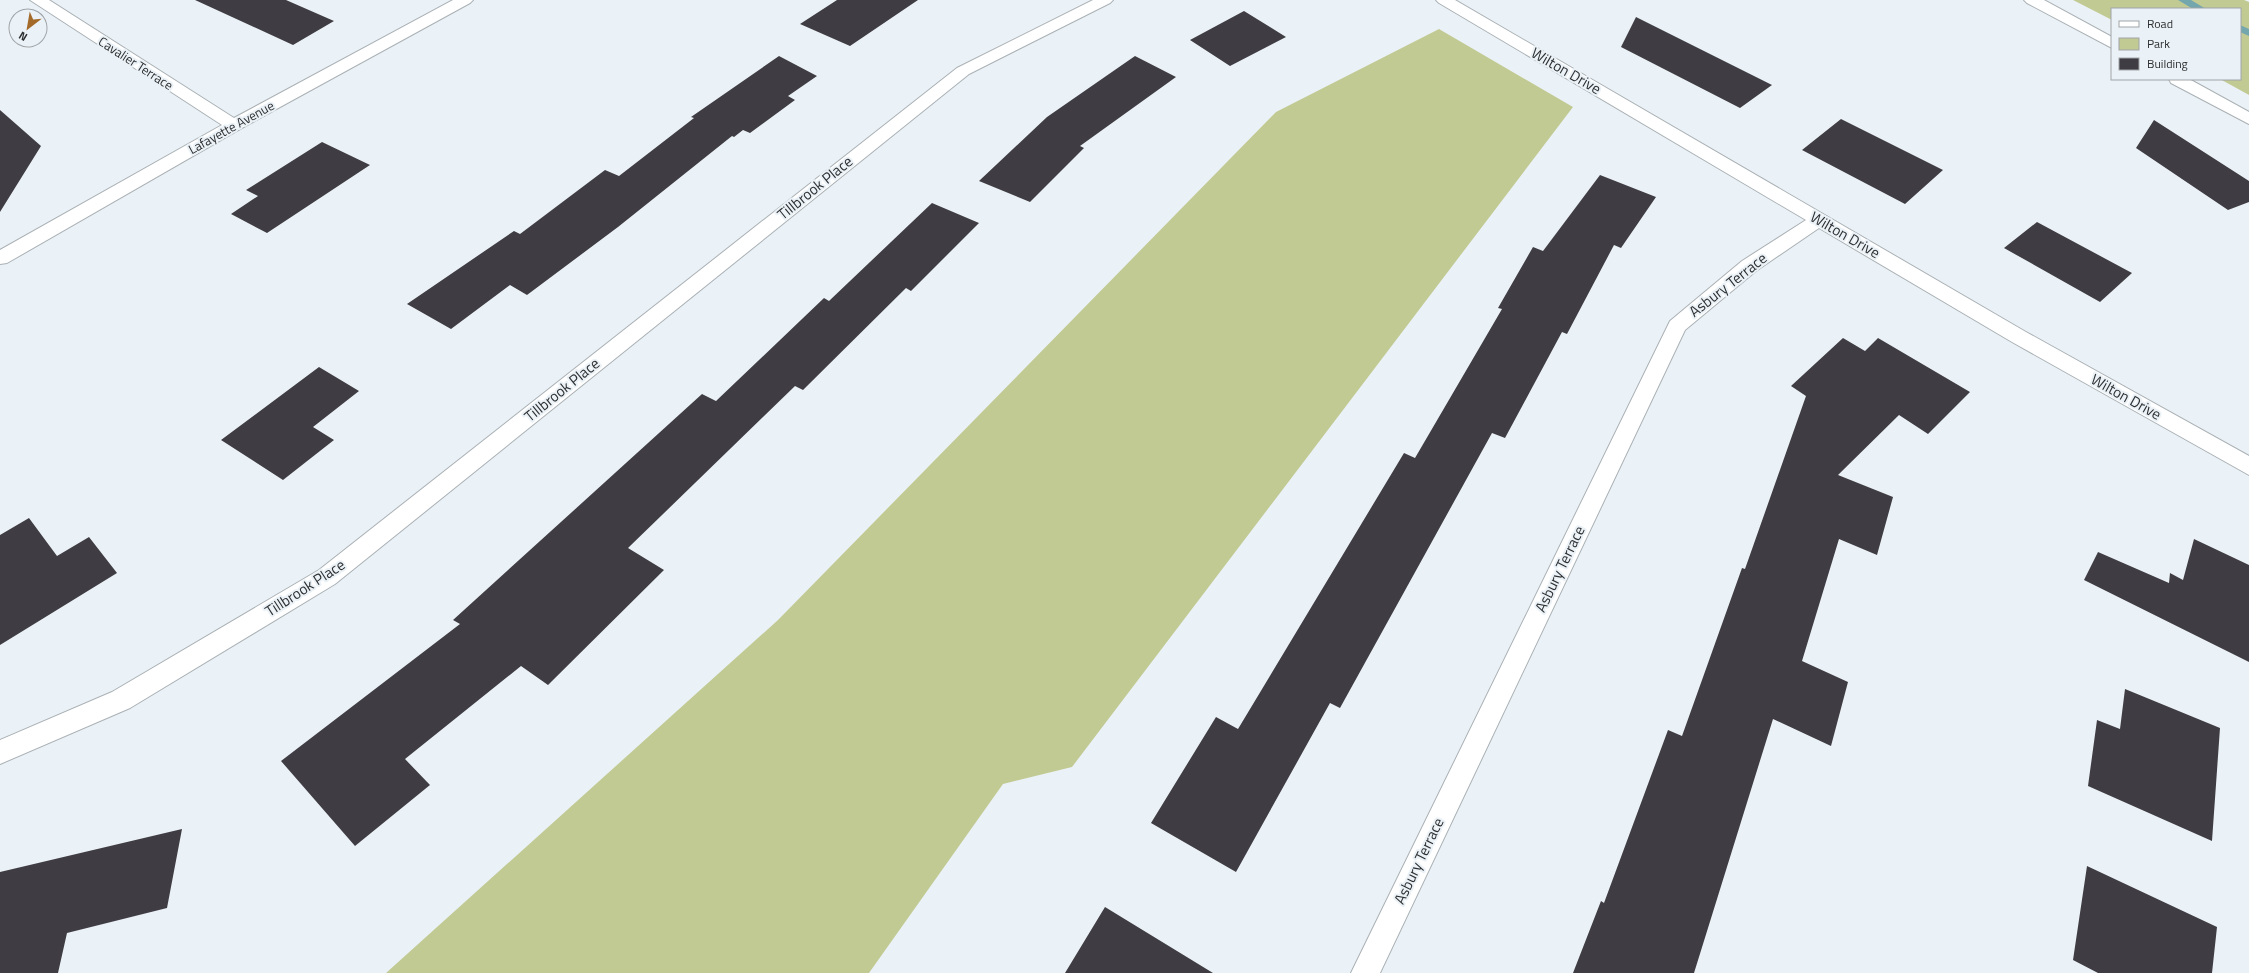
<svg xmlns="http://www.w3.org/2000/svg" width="2249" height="973" font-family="'Titillium Web',sans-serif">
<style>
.green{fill:#c2ca94}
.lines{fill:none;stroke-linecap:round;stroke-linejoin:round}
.stream{fill:#73a7ad;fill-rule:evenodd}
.building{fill:#3f3d43}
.street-casing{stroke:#aab1b5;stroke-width:2}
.primary-casing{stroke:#aab1b5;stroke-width:2}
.street{fill:#fff;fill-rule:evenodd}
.primary{fill:#fff;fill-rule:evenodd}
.labels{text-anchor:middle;stroke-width:4;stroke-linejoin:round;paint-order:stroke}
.far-street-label{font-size:13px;fill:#2d2f31;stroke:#ebf2f7}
.street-label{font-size:15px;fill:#2d2f31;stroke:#ebf2f7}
</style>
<rect width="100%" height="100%" fill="#ebf2f7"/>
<path class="green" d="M2073,0H2244L2249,2V95L2220,79H2240V9H2112V20Z
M1439,29L1573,107L1072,767L1003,784L869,973H386L778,620L1276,112Z"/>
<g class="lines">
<path class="stream" d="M2178,0H2191L2206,9H2193Z
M2240,25L2249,29V36L2240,32Z"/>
</g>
<path class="building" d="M195,0H286L334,21L293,45Z
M837,0H918L850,46L800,24Z
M1244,11L1286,37L1230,66L1190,40Z
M1636,17L1772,85L1740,108L1621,47Z
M779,56L817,76L788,96L795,100L750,133L743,130L734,137L732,136L618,227L527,295L510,285L451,329L407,304L514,231L520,234L605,170L619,176L694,118L691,117Z
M1135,56L1176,77L1080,146L1084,148L1030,202L979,181L1047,117Z
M0,110L41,146L0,212Z
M1841,119L1943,170L1905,204L1802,150Z
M2154,120L2249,181V202L2228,210L2136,148Z
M322,142L370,165L267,233L231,214L258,196L246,190Z
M1600,175L1656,197L1621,248L1614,245L1567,334L1562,332L1505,438L1492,433L1340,708L1330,703L1236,872L1151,823L1216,717L1238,729L1404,453L1415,458L1502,309L1498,308L1533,247L1543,251Z
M932,203L979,223L911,291L906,288L803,390L795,386L628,548L664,570L548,685L521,666L405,759L430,785L355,846L281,761L460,624L453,620L702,394L716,401L824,298L829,301Z
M2037,222L2132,273L2100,302L2004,248Z
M1843,338L1865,351L1878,338L1970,392L1928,434L1899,415L1838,475L1893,497L1877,555L1839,539L1802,661L1848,682L1831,746L1773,719L1694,973H1573L1601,901L1604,903L1668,730L1682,736L1742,568L1745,569L1806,396L1791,386Z
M319,367L359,391L313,427L334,440L283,480L221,440Z
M29,518L57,556L89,537L117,573L0,645V535Z
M2194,539L2249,565V662L2084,580L2098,552L2169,583L2170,573L2183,580Z
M2125,689L2220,728L2212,841L2088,786L2097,720L2120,729Z
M182,829L167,908L67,933L58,973H0V872Z
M2087,866L2217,927L2212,973H2098L2073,960Z
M1105,907L1213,973H1065Z"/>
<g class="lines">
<defs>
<path id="street" d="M30,0H49L234,118L453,0H473L470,3L240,129L7,263L0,264V250L222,125Z
M1093,0H1113L1110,3L969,74L335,584L130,708L0,764V740L112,692L319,570L957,68Z
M1436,0H1455L2026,332L2249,456V475L2012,342L1819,228L1756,271L1685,330L1380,973H1351L1670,321L1742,261L1806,220L1439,3Z"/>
<path id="primary" d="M2024,0H2044L2112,37V48L2027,3Z
M2169,79H2189L2249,112V124L2171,83Z"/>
</defs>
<use href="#street" class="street-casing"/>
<use href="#primary" class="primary-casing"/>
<use href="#street" class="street"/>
<use href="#primary" class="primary"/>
</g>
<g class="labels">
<g class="far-street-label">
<text transform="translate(136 63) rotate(33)" y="5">Cavalier Terrace</text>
<text transform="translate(231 127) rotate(-29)" y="5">Lafayette Avenue</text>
</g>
<g class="street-label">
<text transform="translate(1566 71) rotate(30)" y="5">Wilton Drive</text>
<text transform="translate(815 188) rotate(-39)" y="5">Tillbrook Place</text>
<text transform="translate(1845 235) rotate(30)" y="5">Wilton Drive</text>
<text transform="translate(1728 285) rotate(-38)" y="5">Asbury Terrace</text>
<text transform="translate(562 390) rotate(-39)" y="5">Tillbrook Place</text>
<text transform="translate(2126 397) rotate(29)" y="5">Wilton Drive</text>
<text transform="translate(1560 569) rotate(-64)" y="5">Asbury Terrace</text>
<text transform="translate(305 588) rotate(-33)" y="5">Tillbrook Place</text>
<text transform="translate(1419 861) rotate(-64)" y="5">Asbury Terrace</text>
</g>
</g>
<rect x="2111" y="8" width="130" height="72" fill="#ebf2f7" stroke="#9fa4a8"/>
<rect x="2119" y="21" width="20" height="6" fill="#ffffff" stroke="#9fa4a8"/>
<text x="2147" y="28" font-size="12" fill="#2d2f31">Road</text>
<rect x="2119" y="38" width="20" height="12" fill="#c2ca94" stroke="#9fa4a8"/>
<text x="2147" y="48" font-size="12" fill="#2d2f31">Park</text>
<rect x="2119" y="58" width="20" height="12" fill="#3f3d43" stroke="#9fa4a8"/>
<text x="2147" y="68" font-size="12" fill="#2d2f31">Building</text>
<g transform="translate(28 28) rotate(211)"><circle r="19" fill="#ebf2f7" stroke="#9fa4a8"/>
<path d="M0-3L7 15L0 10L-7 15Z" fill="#a46a2a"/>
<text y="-6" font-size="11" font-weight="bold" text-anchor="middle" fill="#2d2f31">N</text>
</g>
</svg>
